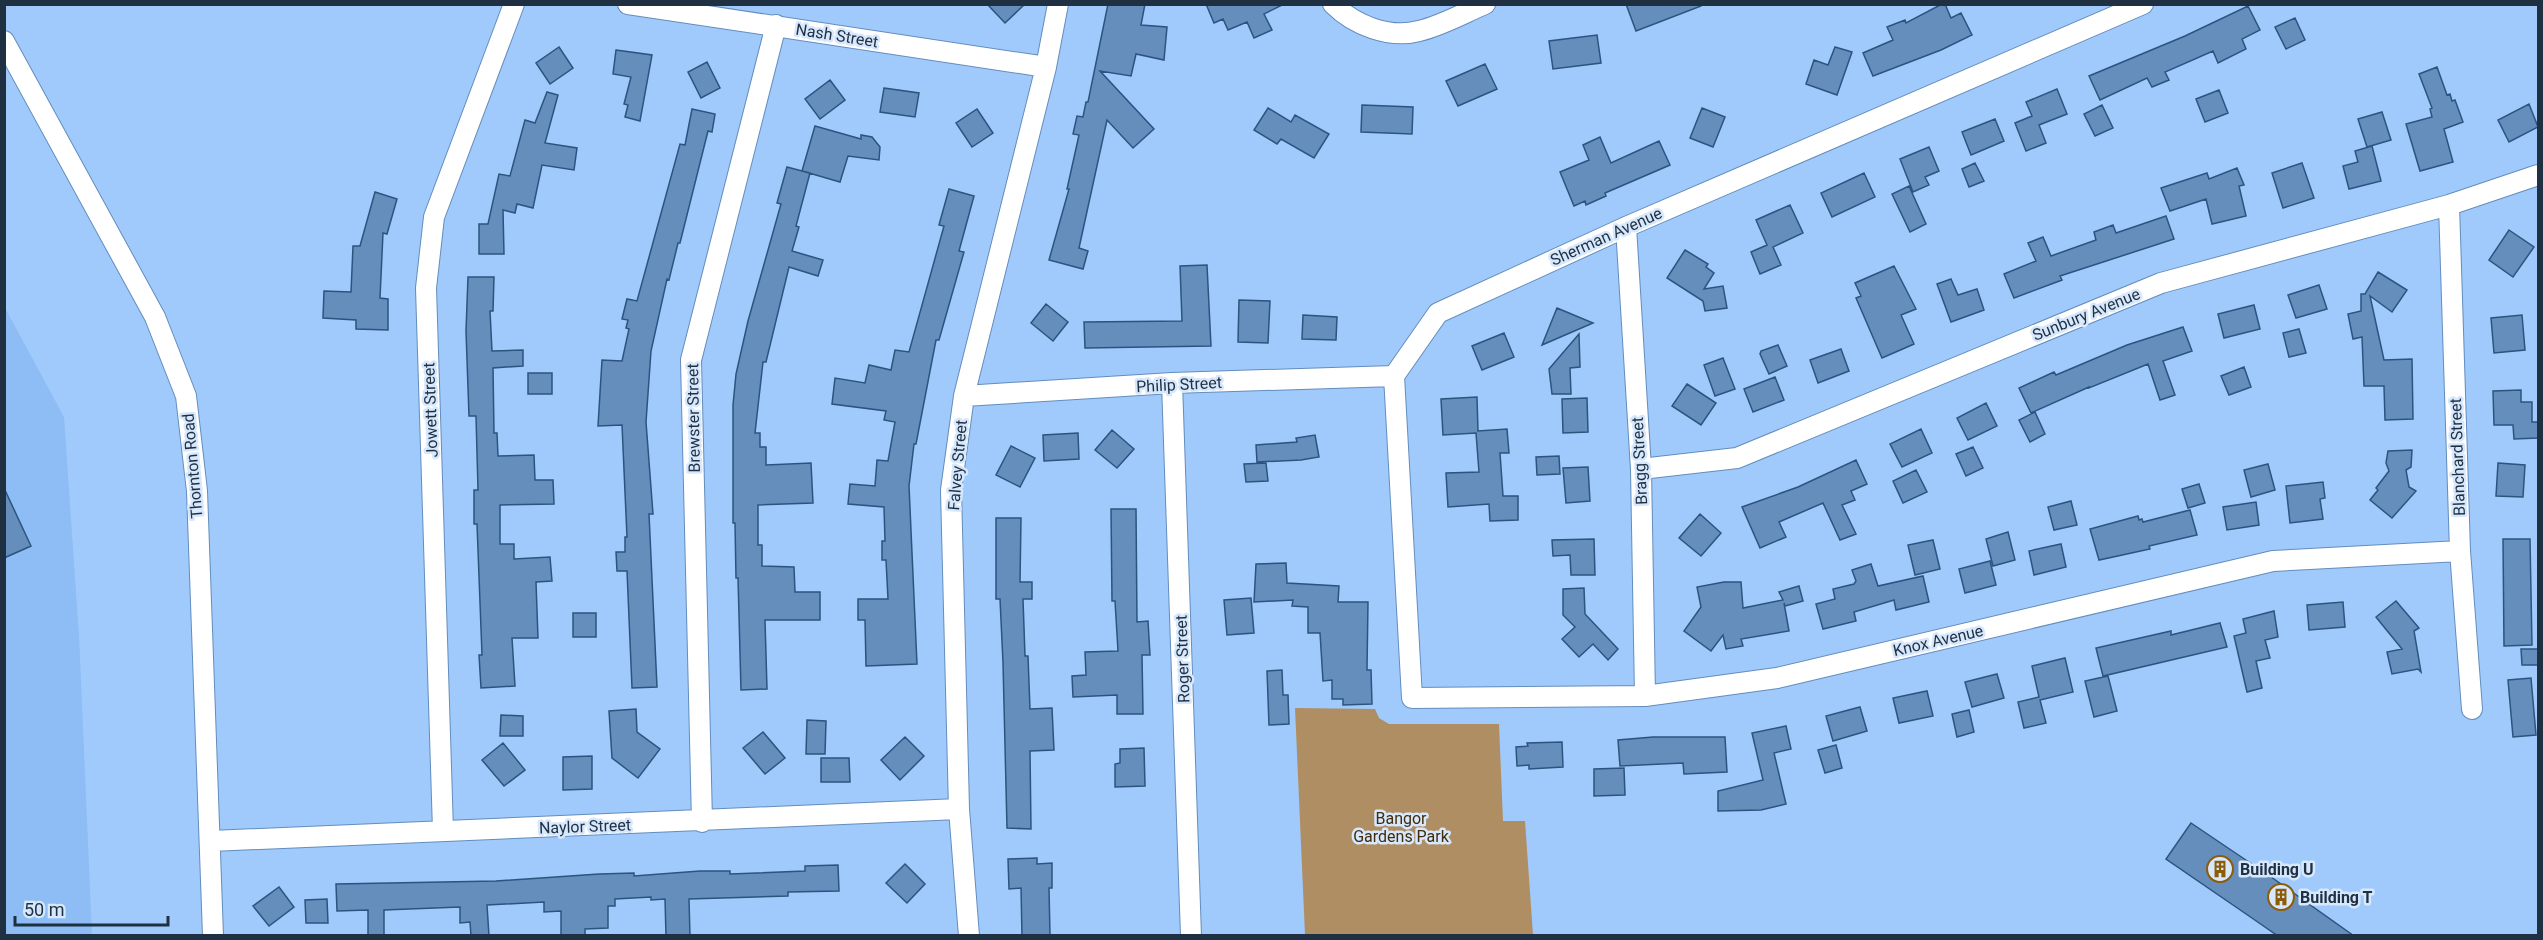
<svg xmlns="http://www.w3.org/2000/svg" width="2543" height="940" font-family="Roboto,sans-serif">
<style>
.built{fill:#8dbdf4}
.green{fill:#b08e63}
.building{fill:#658ebd;stroke:#2d547f;stroke-width:1.5}
.lines{fill:none;stroke-linecap:round;stroke-linejoin:round}
.street-casing{stroke:#648dbc;stroke-width:22}
.street{stroke:#fff;stroke-width:20}
.labels{text-anchor:middle;stroke-width:5;stroke-linejoin:round;paint-order:stroke}
.street-label{font-size:16px;fill:#1f3043;stroke:#d7e8fd}
.park-label{font-size:16px;fill:#412b0a;stroke:#d7e8fd}
.poi-label{font-size:16px;font-weight:bold;fill:#1f3043;stroke:#d7e8fd;text-anchor:start}
</style>
<rect width="100%" height="100%" fill="#9fcafb"/>
<path class="built" d="M4,306L64,417L79,636L92,935H5Z"/>
<path class="green" d="M1295,708L1375,709L1379,718L1389,724H1499L1503,821H1525L1533,935H1305Z"/>
<path class="building" d="M987,4H1025L1005,23Z
M1108,4H1145L1141,25L1167,27L1164,60L1136,54L1131,76L1100,71L1154,129L1133,148L1107,120L1079,248L1088,251L1083,269L1049,260L1069,189H1067L1079,135L1073,134L1077,116L1083,117L1086,102H1088Z
M1206,4H1284L1264,14L1272,30L1254,38L1247,22L1228,30L1223,19L1214,23Z
M1626,4H1701V6L1636,31Z
M1942,4H1945L1951,18L1961,13L1972,35L1941,50L1873,76L1863,53L1893,40L1887,27L1905,20L1906,23Z
M2248,6L2260,30L2242,39L2246,49L2218,63L2213,51L2165,72L2169,80L2152,87L2147,78L2100,100L2089,76L2185,36Z
M2295,18L2305,40L2286,49L2275,27Z
M1597,35L1601,63L1553,69L1549,41Z
M559,47L573,68L550,84L536,63Z
M1835,47L1852,52L1837,95L1806,84L1814,60L1828,65Z
M616,50L652,55L640,121L625,117L628,105L624,104L631,77L613,74Z
M707,62L720,88L701,98L688,72Z
M1485,64L1497,89L1458,106L1446,81Z
M2437,67L2447,95L2450,94L2452,101L2455,100L2463,122L2444,129L2453,162L2420,171L2406,124L2432,117L2430,109L2432,108L2419,74Z
M830,80L845,100L820,119L805,99Z
M884,88L919,93L915,117L880,112Z
M2057,89L2067,114L2039,125L2046,143L2026,151L2015,123L2032,116L2026,102Z
M2219,90L2228,113L2205,122L2196,99Z
M547,92L558,95L545,143L577,148L574,170L542,165L533,208L517,204L515,213L503,210L504,254H479V224H488L499,174L510,176L525,120L535,123Z
M2529,104L2538,127L2509,142L2498,120Z
M1362,105L1413,107L1412,134L1361,132Z
M2102,105L2113,128L2095,136L2084,114Z
M1268,108L1291,122L1295,115L1329,134L1314,158L1281,139L1277,144L1254,130Z
M1702,108L1725,117L1713,147L1690,138Z
M692,109L715,114L712,132L708,131L680,243H678L669,280L667,279L651,351L646,422L653,514H649L657,687L632,688L627,571H617L616,552H625V537H627L622,425L598,426L602,360L622,361L629,329L626,328L628,320L622,319L627,299L637,301L680,144L685,145Z
M977,109L993,133L972,147L956,123Z
M2382,112L2391,140L2367,147L2358,119Z
M1995,119L2004,141L1971,155L1962,132Z
M815,126L861,139V135L872,137L880,147L879,160L848,156L840,182L802,171Z
M1600,137L1611,163L1659,141L1670,165L1605,193L1606,196L1586,205L1585,201L1574,206L1560,172L1589,160L1583,145Z
M2372,146L2381,181L2349,189L2343,166L2358,162L2355,151Z
M1929,147L1939,171L1925,177L1929,185L1913,192L1900,159Z
M1975,163L1984,181L1969,187L1962,169Z
M2302,163L2314,198L2283,208L2272,173Z
M787,167L810,173L796,226L799,227L792,251L823,260L818,276L789,267L766,362H763L755,433H760V447H766V465L811,463L813,503L758,505V545H762V566L794,567L795,592H820V620H765L767,689L741,690L738,578H736L735,523H733V405L736,374L748,321L781,204L777,203Z
M2237,168L2244,185L2239,186L2246,216L2212,224L2206,199L2170,211L2161,188L2207,173L2209,179Z
M1864,173L1875,197L1832,217L1821,193Z
M1909,186L1926,224L1910,232L1892,194Z
M949,189L974,196L959,251L964,252L939,340H936L916,444H914L909,486L917,664L866,666L865,620H858V599H888L886,560H882V541H885L884,507L848,504L850,484L875,486L877,460L888,461L895,422L884,420L886,411L832,404L835,378L865,383L869,365L891,370L895,350L909,352L944,226L939,225Z
M375,192L397,199L387,234L383,233L380,298L388,299V330L356,329V320L323,318L324,291L351,292L353,246H360Z
M1790,205L1803,233L1773,247L1781,265L1760,274L1751,252L1767,245L1756,220Z
M2166,216L2174,239L2060,276L2062,280L2014,298L2004,274L2036,261L2028,243L2043,237L2051,256L2096,240L2094,232L2113,225L2116,233Z
M2509,230L2534,247L2513,277L2489,260Z
M1685,250L1708,264L1706,267L1714,273L1704,289L1723,286L1727,308L1705,311L1703,301L1667,278Z
M1207,265L1211,346L1085,348L1084,322L1182,321L1180,266Z
M1894,266L1916,309L1901,315L1914,344L1882,358L1856,298L1861,296L1855,283Z
M2378,272L2407,290L2392,312L2370,296L2384,360L2412,359L2413,419L2385,420L2384,386H2364L2362,337L2353,339L2348,314L2361,311V294H2365Z
M468,277H494L493,311H490L492,351L523,350V366L493,368L494,433H497L498,456L534,455L535,480H553L554,504L500,505V544H514V559L550,557L552,581L536,582L538,638H512L515,686L481,688L479,655H482L477,524H474V490H478L476,416H469L466,331Z
M1951,279L1958,295L1977,289L1984,310L1951,322L1937,284Z
M2319,285L2327,309L2296,318L2288,295Z
M1239,300L1270,301L1268,343L1238,342Z
M1046,304L1068,322L1053,341L1031,323Z
M2254,305L2260,329L2224,338L2218,314Z
M1557,308L1593,323L1542,345Z
M1303,315L1337,317L1336,340L1302,339Z
M2522,315L2525,350L2494,353L2491,318Z
M2183,327L2192,351L2163,361L2175,395L2160,400L2148,364L2089,388V387L2031,413L2019,388L2054,372L2056,375L2127,345Z
M2299,329L2306,353L2289,357L2283,333Z
M1504,333L1514,357L1482,370L1472,346Z
M1579,334L1580,367L1570,368L1571,394H1552L1549,369Z
M1778,345L1787,366L1769,374L1760,354L1761,351Z
M1841,349L1849,371L1818,383L1810,360Z
M1723,358L1735,389L1715,396L1704,365Z
M2244,367L2251,387L2229,395L2221,376Z
M528,373H552V394H528Z
M1775,377L1784,400L1753,412L1744,389Z
M1687,384L1716,403L1701,425L1672,406Z
M2521,390V402H2532V422H2538V438L2514,439L2513,425H2494L2493,391Z
M1477,397L1478,431L1507,429L1509,453H1500L1503,496H1518V520L1490,521L1489,504L1448,507L1446,473L1479,472L1476,433L1443,435L1441,399Z
M1587,398L1588,432L1563,433L1562,399Z
M1986,403L1997,426L1968,440L1957,418Z
M2035,412L2045,434L2030,442L2019,420Z
M1921,429L1932,453L1902,467L1890,444Z
M1112,430L1134,449L1117,468L1095,450Z
M1078,433L1079,459L1044,461L1043,435Z
M1315,435L1319,457L1301,460L1257,462L1256,445L1297,442L1296,438Z
M1011,446L1035,458L1020,487L996,475Z
M1973,447L1983,468L1966,476L1956,454Z
M2412,450L2411,467L2406,470L2409,487L2416,491L2392,518L2370,500L2378,490L2376,488L2389,471L2386,463L2388,451Z
M1559,456L1560,474L1537,475L1536,457Z
M1856,460L1867,484L1851,491L1855,500L1842,505L1856,534L1840,540L1823,503L1779,522L1786,537L1760,548L1742,507L1798,487Z
M1266,463L1268,481L1246,482L1244,464Z
M2498,463L2525,465L2523,497L2496,496Z
M2268,464L2275,490L2251,497L2244,470Z
M1588,467L1590,501L1566,503L1563,468Z
M1916,470L1927,492L1903,503L1893,481Z
M2323,482L2325,498L2320,499L2323,519L2290,523L2286,486Z
M2199,484L2205,503L2188,508L2182,489Z
M4,488L31,546L4,558Z
M2071,501L2077,525L2054,530L2048,507Z
M2256,502L2259,525L2227,530L2223,507Z
M1111,509H1136L1137,622L1148,621L1150,655H1142L1143,714H1117V695L1073,697L1072,676L1086,675L1085,652L1118,651L1115,601H1112Z
M2190,510L2197,535L2149,546L2150,549L2099,560L2090,529L2138,516L2139,520L2142,519L2143,522Z
M1700,514L1721,533L1701,556L1679,538Z
M996,518H1021L1020,582H1032V599H1023L1025,656H1028L1030,709L1052,708L1054,750L1030,751L1031,829L1007,828L1003,663L1000,599H996Z
M2008,532L2015,560L1993,566L1986,539Z
M1594,539L1595,575H1571L1570,555L1553,556L1552,540Z
M2503,539H2530L2532,645L2504,646Z
M1933,540L1940,569L1915,575L1908,545Z
M2061,544L2066,567L2034,575L2029,551Z
M1990,561L1996,585L1965,593L1959,569Z
M1286,563L1287,583L1339,586L1338,602H1368L1367,670H1371L1372,704L1343,705V699H1332V680L1323,681L1320,633H1308V607L1292,606L1293,600L1254,602L1256,564Z
M1871,564L1878,586L1923,576L1929,602L1896,610L1894,600L1854,612L1856,621L1823,629L1816,604L1835,599L1833,589L1854,584L1856,581L1852,570Z
M1724,582H1741L1743,608L1783,600L1779,592L1799,586L1803,601L1785,606L1784,603L1789,631L1741,639L1743,646L1726,649L1723,635L1711,651L1684,631L1701,607L1697,587Z
M1584,588L1585,614L1618,649L1608,660L1593,644L1579,657L1562,639L1575,627L1563,615V589Z
M1251,598L1254,633L1227,635L1224,600Z
M2396,601L2419,628L2414,631L2421,672L2418,669L2392,674L2387,652L2402,649L2376,617Z
M2343,602L2345,627L2309,630L2307,605Z
M2274,611L2278,637L2265,640L2270,658L2256,661L2262,688L2247,692L2234,636L2246,633L2243,619Z
M573,613H596V637H573Z
M2220,623L2227,647L2103,676L2096,648L2171,631V635Z
M2521,649H2538V665H2522Z
M2065,658L2073,692L2040,700L2046,723L2024,728L2018,702L2039,697L2032,666Z
M1282,670L1283,695H1288L1289,724L1269,725L1267,671Z
M1997,674L2004,698L1972,707L1965,682Z
M2108,676L2117,711L2094,717L2085,681Z
M2531,678L2536,735L2513,737L2508,680Z
M1927,691L1933,716L1899,723L1893,698Z
M1860,707L1867,731L1833,741L1826,716Z
M636,709L637,732L660,749L638,778L612,758L609,711Z
M1969,710L1974,732L1957,737L1952,714Z
M501,715L523,716V736H500Z
M807,720L826,721L825,754H806Z
M1786,726L1791,749L1774,753L1786,804L1761,810L1718,811V791L1763,780L1752,733Z
M763,732L785,758L765,774L743,748Z
M905,737L924,756L900,780L881,760Z
M1653,737H1725L1727,772L1684,774L1683,763L1620,766L1618,740Z
M1562,742L1563,767L1529,769V765L1517,766L1516,747L1528,746L1527,743Z
M503,743L525,770L504,786L482,760Z
M1836,745L1842,768L1825,773L1818,750Z
M1144,748L1145,786L1115,787V764L1120,763V749Z
M592,756V789L563,790V757Z
M821,758H849L850,782H821Z
M1624,768L1625,795L1594,796V769Z
M2191,823L2274,879L2354,936H2278L2249,916L2166,859Z
M1037,858V864L1052,863V888H1049L1050,936H1022L1021,888L1009,889L1008,859Z
M905,864L925,884L907,903L886,883Z
M838,865L839,891L788,892V896L689,899L690,936H666L665,899L651,900V897L615,899V906H608V928L585,929V936H561V911L544,912V902L487,905L489,936H471L470,922L460,923V907L384,910V936H368V910L337,911L336,884L496,881L599,874L634,873V876L700,871H730V874L805,871V866Z
M279,887L294,907L269,926L253,906Z
M327,899L328,923H306L305,900Z"/>
<g class="lines">
<defs>
<path id="street" d="M628,4L1046,67
M1333,4C1354,25 1389,39 1419,31C1441,26 1464,13 1485,4
M2143,4L1626,227L1438,313L1394,376L1412,698L1645,696L1777,678L2273,561L2460,551
M4,41L155,317L186,396L197,491L213,936
M2449,205L2460,551L2472,709
M1626,227L1641,469L1645,696
M1172,383L1191,936
M964,396L1172,383L1394,376
M1641,469L1737,458L2161,283L2449,205L2538,175
M702,822L691,360L776,25
M443,831L426,288L434,217L514,4
M211,841L959,809
M969,936L959,809L951,490L964,396L1046,67L1058,4"/>
</defs>
<use href="#street" class="street-casing"/>
<use href="#street" class="street"/>
</g>
<defs>
<symbol id="building-ring" viewBox="-11 -11 22 22"><circle r="9.5" fill="#d7e8fd" stroke="#8d5c07" stroke-width="1.5"/><path d="M-4-6H4V6H1V3H-1V6H-4ZM-2.5-4.3h1.7v1.8h-1.7ZM.8-4.3h1.7v1.8H.8ZM-2.5-1h1.7V.8h-1.7ZM.8-1h1.7V.8H.8Z" fill="#8d5c07"/></symbol>
</defs>
<g fill-rule="evenodd">
<use href="#building-ring" x="2205" y="854" width="30" height="30"/>
<use href="#building-ring" x="2266" y="882" width="30" height="30"/>
</g>
<g class="labels">
<g class="street-label">
<text transform="translate(837 35) rotate(9)" y="6">Nash Street</text>
<text transform="translate(1606 236) rotate(-24)" y="6">Sherman Avenue</text>
<text transform="translate(2086 314) rotate(-22)" y="6">Sunbury Avenue</text>
<text transform="translate(1179 384) rotate(-3)" y="6">Philip Street</text>
<text transform="translate(430 410) rotate(-92)" y="6">Jowett Street</text>
<text transform="translate(693 418) rotate(-91)" y="6">Brewster Street</text>
<text transform="translate(2457 457) rotate(-92)" y="6">Blanchard Street</text>
<text transform="translate(1639 461) rotate(-93)" y="6">Bragg Street</text>
<text transform="translate(957 465) rotate(-85)" y="6">Falvey Street</text>
<text transform="translate(192 466) rotate(-95)" y="6">Thornton Road</text>
<text transform="translate(1938 640) rotate(-13)" y="6">Knox Avenue</text>
<text transform="translate(1182 659) rotate(-92)" y="6">Roger Street</text>
<text transform="translate(585 826) rotate(-2)" y="6">Naylor Street</text>
</g>
<g class="park-label">
<text x="1401" y="824">Bangor<tspan x="1401" dy="18">Gardens Park</tspan></text>
</g>
<g class="poi-label">
<text x="2240" y="875">Building U</text>
<text x="2300" y="903">Building T</text>
</g>
</g>
<rect width="2543" height="940" fill="none" stroke="#1f3043" stroke-width="12"/>
<path d="M15 916v9h153v-9" fill="none" stroke="#1f3043" stroke-width="3"/>
<text x="24" y="916" font-size="18" fill="#1f3043" stroke="#d7e8fd" stroke-width="4.5" paint-order="stroke">50 m</text>
</svg>
